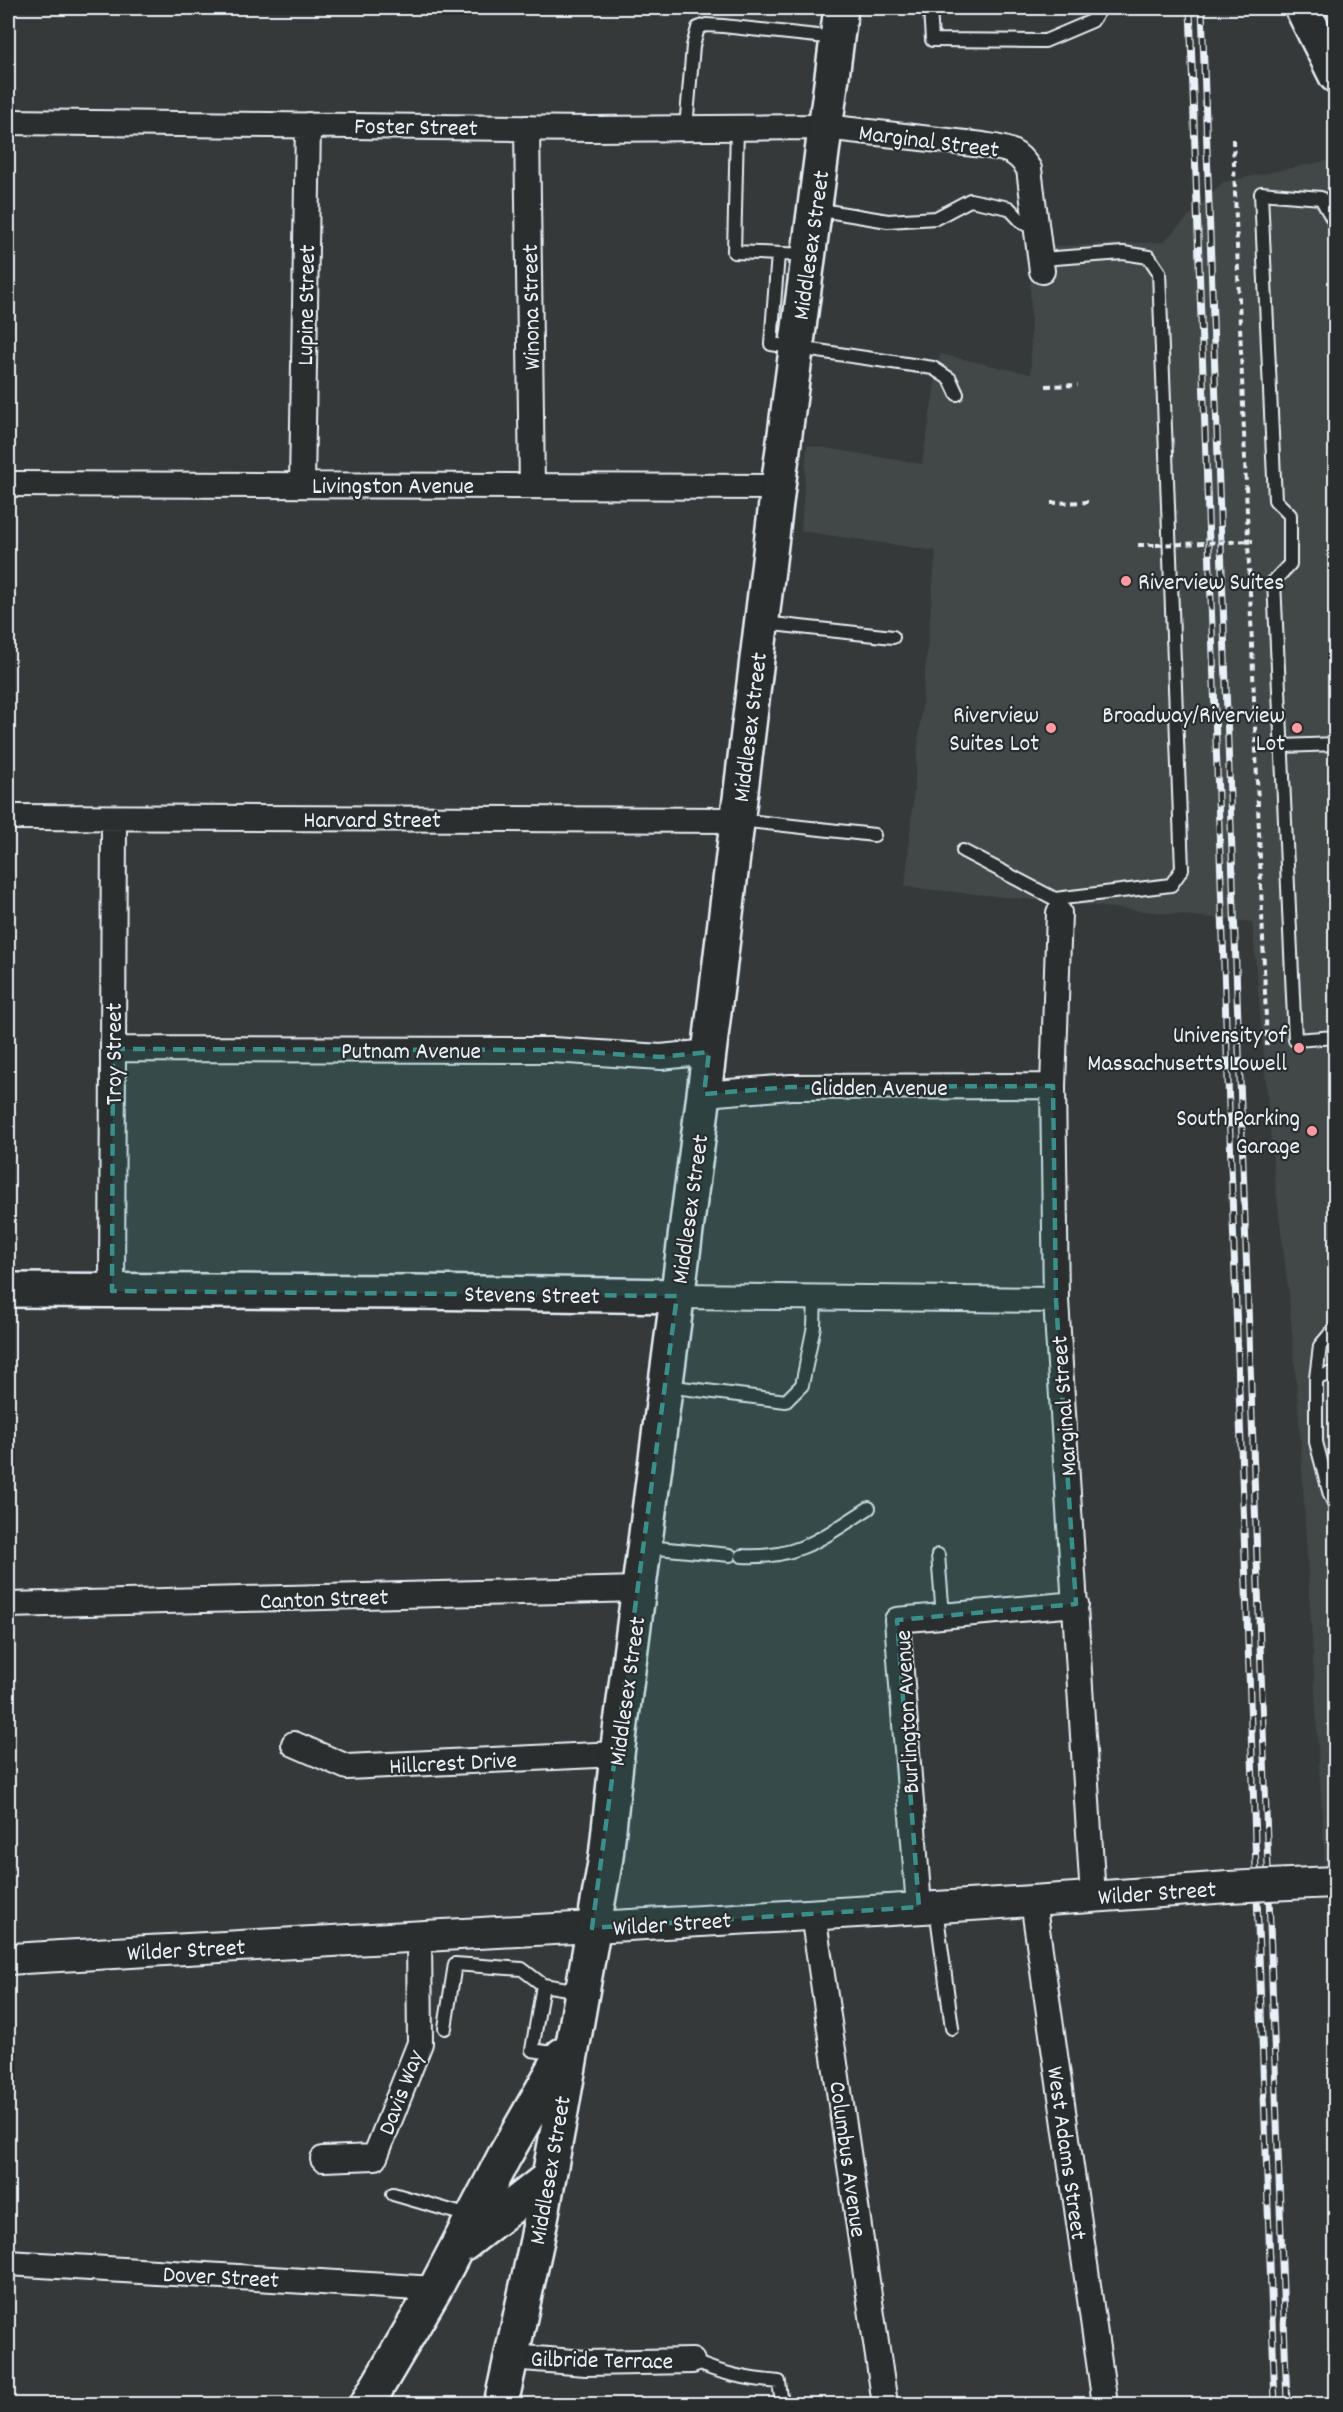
<svg xmlns="http://www.w3.org/2000/svg" width="1343" height="2412" font-family="Dekko,sans-serif">
<style>
.built{fill:#424647}
.lines{fill:none;stroke-linecap:round;stroke-linejoin:round}
.service-casing{stroke:#e8f1f8;stroke-width:16}
.minor-casing{stroke:#e8f1f8;stroke-width:28}
.tertiary-casing{stroke:#e8f1f8;stroke-width:34}
.secondary-casing{stroke:#e8f1f8;stroke-width:38}
.primary-casing{stroke:#e8f1f8;stroke-width:38}
.path{stroke:#e8f1f8;stroke-width:4;stroke-dasharray:6 4.5;stroke-linecap:butt}
.service{stroke:#2a2d2e;stroke-width:12}
.minor{stroke:#2a2d2e;stroke-width:24}
.tertiary{stroke:#2a2d2e;stroke-width:30}
.secondary{stroke:#2a2d2e;stroke-width:33}
.primary{stroke:#2a2d2e;stroke-width:33}
.rail-casing{stroke:#e8f1f8;stroke-width:7}
.rail{stroke:#2a2d2e;stroke-width:4.5;stroke-dasharray:14;stroke-linecap:butt}
.tertiary-bridge-casing{stroke:#e8f1f8;stroke-width:34;stroke-linecap:butt}
.path-bridge{stroke:#e8f1f8;stroke-width:4;stroke-dasharray:6 4.5;stroke-linecap:butt}
.tertiary-bridge{stroke:#2a2d2e;stroke-width:30}
.marked{fill:#3a8f8a;fill-opacity:0.2;stroke:#3a8f8a;stroke-width:4.5;stroke-dasharray:12 8;stroke-linejoin:round}
.poi-dot{fill:#ff9aa2;stroke:#2a2d2e;stroke-width:2}
.labels{text-anchor:middle;stroke-width:4.5;stroke-linejoin:round;paint-order:stroke}
.street-label{font-size:24px;fill:#e8f1f8;stroke:#2a2d2e}
.poi-label{font-size:24px;fill:#e8f1f8;stroke:#2a2d2e;text-anchor:end}
</style>
<rect width="100%" height="100%" fill="#35393a"/>
<filter id="ink" filterUnits="userSpaceOnUse"><feTurbulence type="fractalNoise" baseFrequency=".0167" numOctaves="2"/><feDisplacementMap in="SourceGraphic" scale="12" xChannelSelector="R" yChannelSelector="G"/><feConvolveMatrix kernelMatrix="1 2 1 2 8 2 1 2 1" color-interpolation-filters="sRGB"/></filter>
<g filter="url(#ink)">
<path class="built" d="M1335,159V1901H1327L1299,1418L1289,1297L1274,1174L1252,922L905,887L936,551L801,531L807,445L922,464L940,354L1031,374L1030,247L1163,242L1223,182Z"/>
<g class="lines">
<defs>
<path id="service" d="M930,8L932,40L1045,41L1092,21L1101,8
M686,128L693,46L698,28L706,25L723,26L836,38
M737,128L734,252L806,255
M815,209L888,221L936,218L970,200L1009,208L1023,223L1037,229
M1336,225L1321,198L1261,193L1275,500L1290,515V564L1274,581L1295,1040L1336,1037
M778,254L771,344L933,368L950,379L957,394
M763,623L893,637
M1282,746L1336,744
M739,820L874,835
M963,851L1055,899L1171,885L1182,869L1159,272L1149,257L1123,253L1041,259
M1336,1372L1316,1378V1442L1330,1495L1336,1507
M1316,1378L1320,1346L1336,1327
M666,1386L786,1401L802,1385L814,1326L815,1297
M647,1547L730,1555
M938,1555L943,1616
M742,1556C799,1559 823,1537 869,1508
M936,1908L952,2028
M445,2028L455,1964L522,1969L543,1985
M559,2054L532,2050L543,1985L580,1991
M393,2194L472,2217
M692,2361C722,2374 746,2379 779,2382L782,2404"/>
<path id="minor" d="M8,122L591,129L825,127L983,145C1006,149 1016,149 1029,169L1042,271
M527,128L532,486
M8,484L778,487
M302,485L308,125
M8,817L737,820
M1059,913L1053,1086L1056,1300L1093,1897
M113,1049L553,1050L661,1057L709,1052
M704,1094L791,1087L1053,1086
M112,1291L114,818
M677,1296L1056,1300
M8,1605L640,1589
M294,1744L347,1767L617,1754
M1033,1901L1105,2404
M919,1907L897,1620L1076,1604
M813,1914L885,2404
M323,2159L375,2157L420,2043L419,1938
M8,2263L435,2289
M511,2357L586,2363L692,2361"/>
<path id="tertiary" d="M1311,1883L1336,1882
M8,1959C414,1935 822,1918 1228,1887"/>
<path id="secondary" d="M8,1290L412,1292L677,1296
M464,2244L548,2178
M367,2404L435,2289L504,2157L562,2055
M501,2404L537,2240L559,2123L606,1857L617,1754L704,1094L778,487L841,8"/>
<path id="primary" d="M1302,8L1336,76"/>
</defs>
<use href="#service" class="service-casing"/>
<use href="#minor" class="minor-casing"/>
<use href="#tertiary" class="tertiary-casing"/>
<use href="#secondary" class="secondary-casing"/>
<use href="#primary" class="primary-casing"/>
<path class="path" d="M1233,139L1267,1046
M1046,386L1078,385
M1051,503L1088,502
M1138,545H1156"/>
<use href="#service" class="service"/>
<use href="#minor" class="minor"/>
<use href="#tertiary" class="tertiary"/>
<use href="#secondary" class="secondary"/>
<use href="#primary" class="primary"/>
<defs>
<path id="rail" d="M1190,8L1275,2404
M1202,8L1287,2404"/>
</defs>
<use href="#rail" class="rail-casing"/>
<use href="#rail" class="rail"/>
<defs>
<path id="tertiary-bridge" d="M1228,1887L1311,1883"/>
</defs>
<use href="#tertiary-bridge" class="tertiary-bridge-casing"/>
<path class="path-bridge" d="M1156,545L1253,541"/>
<use href="#tertiary-bridge" class="tertiary-bridge"/>
</g>
</g>
<path class="marked" d="M113,1049L553,1050L661,1057L709,1052L704,1094L791,1087L1053,1086L1056,1300L1076,1604L897,1620L919,1907L592,1928L677,1296L112,1291Z"/>
<g class="poi-dot">
<circle cx="1126" cy="581" r="6"/>
<circle cx="1051" cy="728" r="6"/>
<circle cx="1297" cy="728" r="6"/>
<circle cx="1299" cy="1048" r="6"/>
<circle cx="1312" cy="1131" r="6"/>
</g>
<g class="labels">
<g class="street-label">
<text transform="translate(416 126) rotate(1)" y="8">Foster Street</text>
<text transform="translate(929 140) rotate(7)" y="8">Marginal Street</text>
<text transform="translate(810 245) rotate(-82)" y="8">Middlesex Street</text>
<text transform="translate(305 305) rotate(-89)" y="8">Lupine Street</text>
<text transform="translate(530 307) rotate(-91)" y="8">Winona Street</text>
<text x="393" y="493">Livingston Avenue</text>
<text transform="translate(749 727) rotate(-83)" y="8">Middlesex Street</text>
<text x="372" y="827">Harvard Street</text>
<text x="411" y="1058">Putnam Avenue</text>
<text transform="translate(113 1054) rotate(-90)" y="8">Troy Street</text>
<text x="879" y="1095">Glidden Avenue</text>
<text transform="translate(689 1209) rotate(-82)" y="8">Middlesex Street</text>
<text transform="translate(532 1294) rotate(1)" y="8">Stevens Street</text>
<text transform="translate(1063 1406) rotate(-94)" y="8">Marginal Street</text>
<text transform="translate(324 1598) rotate(-2)" y="8">Canton Street</text>
<text transform="translate(626 1691) rotate(-82)" y="8">Middlesex Street</text>
<text transform="translate(906 1712) rotate(-93)" y="8">Burlington Avenue</text>
<text transform="translate(453 1762) rotate(-3)" y="8">Hillcrest Drive</text>
<text transform="translate(1157 1892) rotate(-4)" y="8">Wilder Street</text>
<text transform="translate(672 1923) rotate(-4)" y="8">Wilder Street</text>
<text transform="translate(186 1949) rotate(-3)" y="8">Wilder Street</text>
<text transform="translate(400 2092) rotate(-69)" y="8">Davis Way</text>
<text transform="translate(1068 2153) rotate(82)" y="8">West Adams Street</text>
<text transform="translate(849 2159) rotate(82)" y="8">Columbus Avenue</text>
<text transform="translate(549 2170) rotate(-80)" y="8">Middlesex Street</text>
<text transform="translate(221 2276) rotate(3)" y="8">Dover Street</text>
<text transform="translate(602 2359) rotate(1)" y="8">Gilbride Terrace</text>
</g>
<g class="poi-label">
<text x="1138" y="589" text-anchor="start">Riverview Suites</text>
<text x="1039" y="722">Riverview<tspan x="1039" dy="28">Suites Lot</tspan></text>
<text x="1285" y="722">Broadway/Riverview<tspan x="1285" dy="28">Lot</tspan></text>
<text x="1287" y="1042">University of<tspan x="1287" dy="28">Massachusetts Lowell</tspan></text>
<text x="1300" y="1125">South Parking<tspan x="1300" dy="28">Garage</tspan></text>
</g>
</g>
<rect width="1343" height="2412" fill="none" stroke="#2a2d2e" stroke-width="30"/>
<rect x="15" y="15" width="1313" height="2382" fill="none" stroke="#e8f1f8" stroke-width="2" filter="url(#ink)"/>
</svg>
